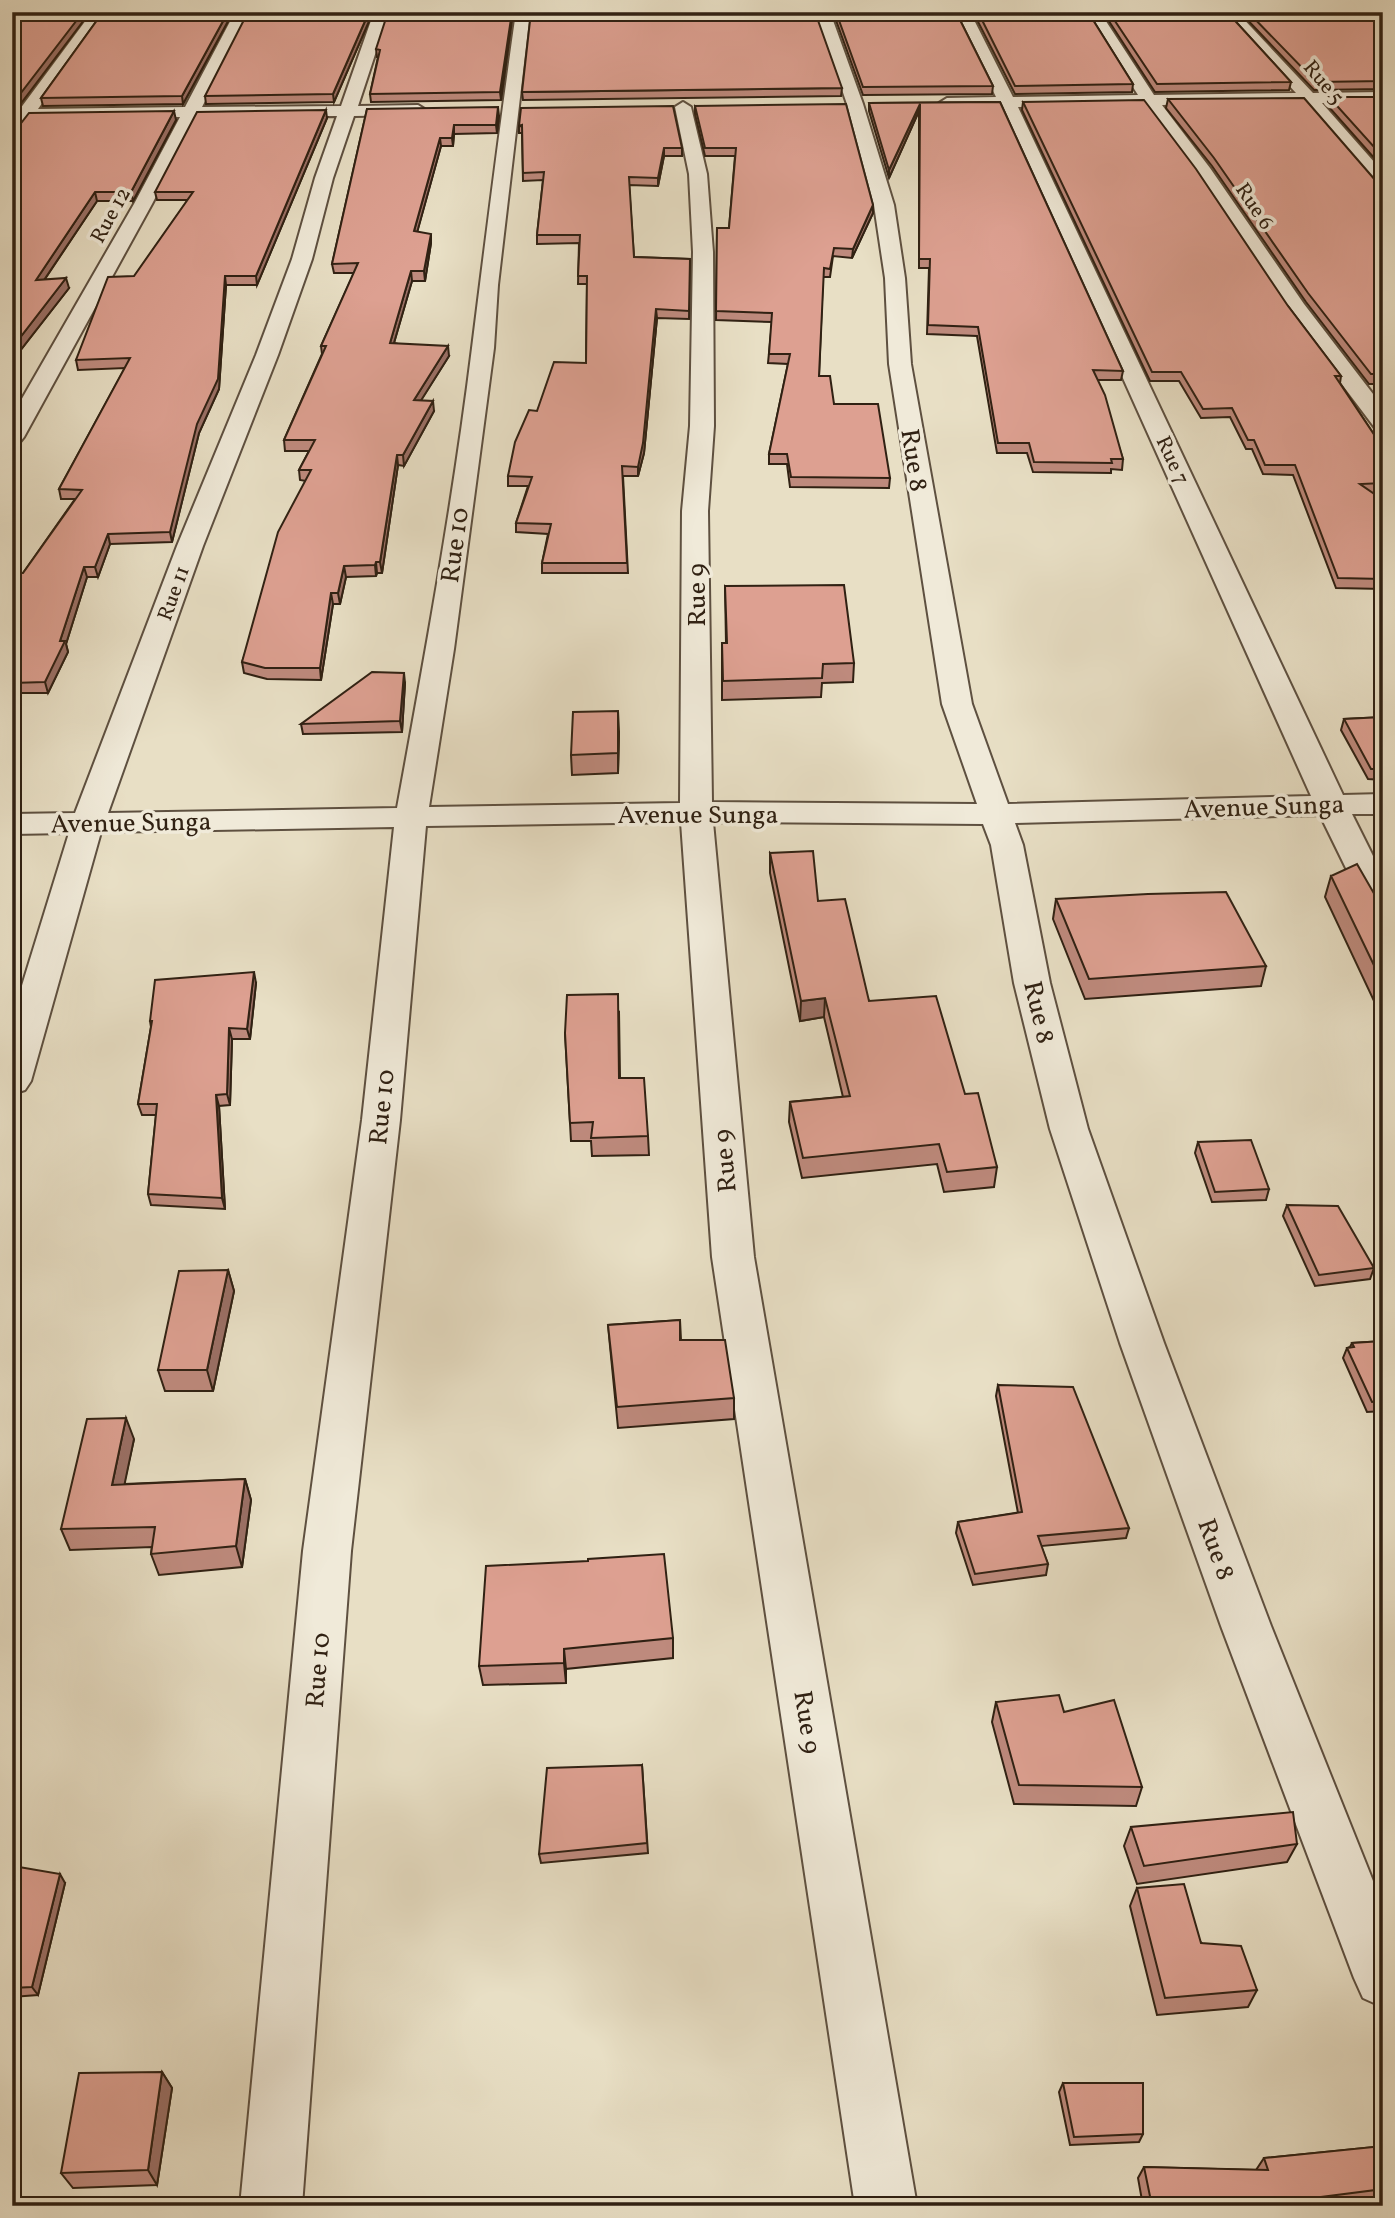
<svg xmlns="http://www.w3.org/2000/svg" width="1395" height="2218" font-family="Vollkorn,serif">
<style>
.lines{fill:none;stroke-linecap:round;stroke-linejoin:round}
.street-casing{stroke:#5e5040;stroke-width:4}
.street{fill:#f0ead9;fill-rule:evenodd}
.wall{fill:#be8a7d;stroke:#302113;stroke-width:2}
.shaded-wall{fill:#9b7066;stroke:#302113;stroke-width:2}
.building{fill:#dda091;stroke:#302113;stroke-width:2}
.labels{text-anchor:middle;stroke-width:7;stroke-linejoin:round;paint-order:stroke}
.far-street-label{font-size:21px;fill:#302113;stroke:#f0ead9}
.street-label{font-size:26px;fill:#302113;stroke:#f0ead9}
</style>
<rect width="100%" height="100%" fill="#e8dfc5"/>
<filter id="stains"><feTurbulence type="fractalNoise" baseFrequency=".00286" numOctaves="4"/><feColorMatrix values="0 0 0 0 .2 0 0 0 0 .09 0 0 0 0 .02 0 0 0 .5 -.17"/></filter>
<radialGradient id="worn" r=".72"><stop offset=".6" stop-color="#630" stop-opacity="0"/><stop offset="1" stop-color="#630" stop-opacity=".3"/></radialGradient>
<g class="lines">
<defs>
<path id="street" d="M92,12H107L38,109L185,107L235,12H250L202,107L341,106L374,12H389L358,106L418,105L426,110L418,115L354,116L333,178L312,259L278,355L203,546L108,813L397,808C425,655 453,502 472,348C486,236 500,124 516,12H530L498,285L494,348L454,649L429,807L680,803L682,511L690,426L693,252L689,174L675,107L683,102L691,107L707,174L713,252L714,426L708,511L712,802L977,804L942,704L889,364L885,278L874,205L847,104L815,12H830L863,104L894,205L905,278L911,364L972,704L1008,804L1311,796L1001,107L947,108L939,103L947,98L996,97L955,12H970L1013,97L1138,95L1085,12H1100L1154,95L1296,93L1221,12H1237L1313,93L1383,92V102L1322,103L1383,172V190L1376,188L1304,103L1162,105L1210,168L1304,304L1383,407V430L1375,428L1288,313L1197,175L1144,105L1018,107L1343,795L1383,794V814H1352L1383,876V919L1371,916L1366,909L1320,815L1015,823L1023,845L1050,983L1088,1129L1164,1343L1271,1626L1383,1906V2007L1363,1998L1354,1978L1221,1626L1120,1343L1050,1129L1014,983L991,845L983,824L713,822L754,1257L917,2206H855L712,1257L681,822L426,826L400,1120L351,1551L302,2206H240L303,1551L362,1120L394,827L101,832L31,1081L25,1090L12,1094V1018L69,833L12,834V814L75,813L177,546L256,355L292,259L315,178L337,116L197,117L152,204L24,437L20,442L12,444V416L134,204L180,117L30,119L20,133L12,134V109H20Z
M1362,12H1378L1383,17V29L1378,28Z"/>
</defs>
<use href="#street" class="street-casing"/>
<use href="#street" class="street"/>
</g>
<path class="wall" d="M103,12H233L183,104L43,106L41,98Z
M373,12L334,102L206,104L205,96Z
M513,12L501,100L371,102L370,94L378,57H377L376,49Z
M833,12H956L993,86L992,94L863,95Z
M973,12H1088L1133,84L1132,92L1015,94Z
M1103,12H1227L1291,82L1289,90L1155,92Z
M1240,12H1368L1378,22L1383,23V89L1314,90Z
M842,88L841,96L523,100L522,92Z
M1329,97H1383V168L1328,106Z
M1168,99L1383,183V384H1369L1306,302L1212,166L1166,108Z
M1000,102L1123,371L1121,380H1097L1123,459L1122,470L1111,469V473L1033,472L1027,453H997L977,336L927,334L929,268H919V111L889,178L869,111V103Z
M1023,102L1288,306L1341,376L1340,383L1383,448V492L1372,493L1383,500V589L1336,588L1293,475L1263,474L1252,449H1246L1230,417L1201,418L1179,381H1150L1022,110Z
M695,106L873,205V213L852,258L833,256L830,277H823L819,376L834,404L890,478L889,488L790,487L787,464H769V454L788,364L768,363L772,322L716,320L717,228H729L735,156H705L695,114Z
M367,109L499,116L497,133L454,134L453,146H441L417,232L431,243L425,281H412L394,343L449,356L421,400L434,411L404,466L398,465L382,573H377L376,576L346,577L340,604H333L321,680L267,679L244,673L242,662L306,481L300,480L299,470L309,451H285L284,440L322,354L321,346L354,273H334L332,264Z
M327,118L257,285H226L219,389L199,433L172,542L110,544L98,577H87L66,644L68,652L48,693H12V573H23L75,499H61L59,489L125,368L78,370L76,360L188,200H157L155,192Z
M176,120L133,201H97L45,279L69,288L12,361V128Z
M519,126L682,148V156H664L658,186L629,185L634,257L690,259L689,319L657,318L644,453L638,476H623L628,573H542V563L548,534L516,532V523L528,486H508V476L537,411L586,363L587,284H578L579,243L537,244V235L543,180L523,181L522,133H519Z
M725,586L854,663L853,682L822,683L821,697L722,700V643H726Z
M405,683L402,732L303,734L301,724Z
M1383,717V780L1368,779L1341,730L1344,719Z
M619,732L618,773L572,775L571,755Z
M770,853L818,901L869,1001L965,1094L997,1167L994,1187L944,1192L937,1164L802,1178L789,1122L790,1102L843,1097L824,1017L800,1021L770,873Z
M1331,876L1376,897L1383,899V1020L1325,897Z
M1056,899L1266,966L1261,986L1085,999L1053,919Z
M256,983L250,1039H232L230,1105L219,1106L225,1209L151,1205L148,1194L156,1115H142L138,1104L151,1027L150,1021Z
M619,1012L620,1078L648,1136L649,1155L592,1156L591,1141H571L565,1033Z
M1198,1142L1269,1189L1266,1200L1212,1202L1195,1153Z
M1287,1205L1374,1268L1370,1279L1315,1286L1283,1216Z
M228,1270L234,1291L213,1391H165L158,1370Z
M680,1320L681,1340L734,1398V1419L618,1428L610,1346L608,1325Z
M1383,1341V1411L1367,1412L1343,1358L1347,1348L1350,1347L1352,1343Z
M998,1385L1129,1528L1126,1538L1041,1546L1048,1564L1046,1575L973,1585L956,1533L958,1522L1018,1513L996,1396Z
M134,1439L124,1484L245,1479L251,1500L242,1567L159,1575L151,1554L152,1547L70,1550L61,1529Z
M588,1561L673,1638V1658L566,1669V1683L483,1685L479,1666Z
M996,1702L1064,1712L1142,1787L1136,1806L1014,1804L992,1722Z
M642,1765L648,1853L541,1863L539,1854Z
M1131,1827L1297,1844L1287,1862L1137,1884L1124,1846Z
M12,1883H65L38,1995L12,1997Z
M1137,1888L1257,1990L1248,2007L1157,2015L1130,1906Z
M162,2072L172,2088L157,2185L73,2188L61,2173Z
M1063,2083L1143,2134L1139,2142L1070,2145L1059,2092Z
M1383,2146V2199L1333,2206H1143L1138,2178L1144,2167L1256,2170L1264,2158Z"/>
<path class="shaded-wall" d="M83,12H90L19,106L12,107V99Z
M228,12H233L183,104L182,96Z
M369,12H373L334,102L333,94Z
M512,12H513L501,100L500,92Z
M920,104L919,111L889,178V170Z
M498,107L499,116L497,133L496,125Z
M326,110L327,118L257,285L256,276Z
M174,111L176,120L133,201L131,192Z
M454,125V134L453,146L452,138Z
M440,138L441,146L415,240L414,231Z
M664,148V156L658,186V178Z
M95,192L97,201L38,289L36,280Z
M873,205V213L852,258L853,249Z
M431,234V243L425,281L424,271Z
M411,271L412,281L391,353L390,343Z
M225,276L226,285L219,389L199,433L172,542L170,532Z
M66,278L69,288L12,361V348Z
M656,309L657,318L644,453L638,476V467Z
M448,346L449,356L415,410L414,400Z
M433,401L434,411L404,466L403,455Z
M397,455L398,465L382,573L380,562Z
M108,534L110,544L98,577L95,567Z
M376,562L377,573L376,576L375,565Z
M344,566L346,577L340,604L338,593Z
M84,567L87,577L66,644L68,652L48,693L45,682L60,641Z
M331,593L333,604L321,680L320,668Z
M404,673L405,683L402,732L400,721Z
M618,711L619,732L618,773Z
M254,972L256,983L250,1039L247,1029Z
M825,998L824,1017L800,1021L801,1001Z
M229,1028L232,1039L230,1105L227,1094Z
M216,1095L219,1106L225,1209L222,1198Z
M228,1270L234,1291L213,1391L207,1370Z
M126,1418L134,1439L120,1506L112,1485Z
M245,1479L251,1500L242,1567L236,1546Z
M564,1649L566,1669V1683L564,1663Z
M60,1874L65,1883L38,1995L32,1987Z
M162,2072L172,2088L157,2185L148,2170Z"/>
<path class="building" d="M12,12H83L17,98L12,99Z
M103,12H228L182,96L41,98Z
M248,12H369L333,94L205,96Z
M388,12H512L500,92L370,94L380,50L376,49Z
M531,12H815L842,88L522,92Z
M836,12H956L993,86L863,87Z
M978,12H1088L1133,84L1015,86Z
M1109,12H1227L1291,82L1157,84Z
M1248,12H1368L1378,22L1383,23V81L1316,82Z
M1329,97H1383V157Z
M1304,98L1376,181L1383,183V374H1371L1308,293L1214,158L1168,99Z
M1144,100L1196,169L1288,306L1341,376H1335L1383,448V483L1360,484L1383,500V579L1338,578L1295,465H1265L1254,440H1248L1232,408L1203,409L1181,372H1152L1023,102Z
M1000,102L1123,371L1093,370L1105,395L1123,459H1111L1112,463L1034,462L1029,443H998L978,327L928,325L930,259H919L920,104L889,170L869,103Z
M846,104L873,205L853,249L834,248L830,269L824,268L819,376H830L834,404H878L890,478L791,477L787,454H769L790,354H769L772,313L716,311L717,228H729L736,148H705L695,106Z
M673,106L682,148H664L658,178L629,177L634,257L690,259L689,311L656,309L643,443L638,467L622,466L627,563H542L551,524L516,523L532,477L508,476L515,442L529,410L537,411L554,362L586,363L587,276H578L580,235H537L544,172L523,173L522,125L519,126L521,108Z
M498,107L496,125H454L452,138H440L414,231L431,234L424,271H411L390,343L448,346L414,400L433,401L403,455H397L380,562H376L375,565L344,566L338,593H331L320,668H265L242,662L278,532L311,470H299L315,440H284L326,346H321L358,263L332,264L367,109Z
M326,110L256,276H225L218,379L197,424L170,532L108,534L95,567H84L60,641H65L45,682L12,683V573H23L82,490L59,489L130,358L76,360L108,277L134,276L193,192H155L197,112Z
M174,111L131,192H95L36,280L66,278L12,348V128L18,127L29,113Z
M844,585L854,663L823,664L822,678L723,681L722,643H727L725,586Z
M372,672L404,673L400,721L301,724Z
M618,711V753L571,755L573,712Z
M1383,717V769H1371L1344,719Z
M813,851L818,901L845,899L869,1001L936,996L965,1094L978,1093L997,1167L947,1172L939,1144L803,1158L790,1102L850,1096L825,998L801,1001L770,853Z
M1357,864L1376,897L1383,899V984L1331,876Z
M1226,892L1266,966L1089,979L1056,899L1148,894Z
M254,972L247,1029L229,1028L227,1094L216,1095L222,1198L148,1194L157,1104H138L152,1021H150L155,980Z
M618,994L619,1078H644L648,1136L591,1138L593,1122L570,1123L565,1033L567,995Z
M1251,1140L1269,1189L1215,1192L1198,1142Z
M1287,1205L1338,1206L1374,1268L1319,1275Z
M228,1270L207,1370H158L179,1271Z
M680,1320V1340H725L734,1398L617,1407L608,1325Z
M1383,1341V1401L1372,1402L1347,1348L1354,1347L1352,1343Z
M998,1385L1073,1387L1129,1528L1038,1536L1048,1564L975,1574L958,1522L1022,1512Z
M126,1418L112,1485L245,1479L236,1546L151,1554L155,1527L61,1529L87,1419Z
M664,1554L673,1638L564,1649V1663L479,1666L486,1566L588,1561V1559Z
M1059,1695L1064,1712L1114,1700L1142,1787L1019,1785L996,1702Z
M642,1765L647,1843L539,1854L547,1768Z
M1293,1812L1297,1844L1144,1866L1131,1827Z
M19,1867L60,1874L32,1987L12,1988V1883H14Z
M1184,1884L1201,1943L1241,1946L1257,1990L1165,1998L1137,1888Z
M162,2072L148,2170L61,2173L79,2073Z
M1063,2083H1143V2134L1074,2137Z
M1383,2146V2189L1251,2206H1152L1144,2167L1268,2170L1264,2158Z"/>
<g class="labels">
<g class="far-street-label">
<text transform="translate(1324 82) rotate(50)" y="7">Rue 5</text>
<text transform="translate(1255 206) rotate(56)" y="7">Rue 6</text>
<text transform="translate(110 215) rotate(-61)" y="7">Rue 12</text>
<text transform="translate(1173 460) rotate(65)" y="7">Rue 7</text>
<text transform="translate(173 593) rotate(-70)" y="7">Rue 11</text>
</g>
<g class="street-label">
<text transform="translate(915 460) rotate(81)" y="9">Rue 8</text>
<text transform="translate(454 545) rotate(-82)" y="9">Rue 10</text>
<text transform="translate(696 595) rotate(-90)" y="9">Rue 9</text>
<text transform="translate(1264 806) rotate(-2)" y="9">Avenue Sunga</text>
<text x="698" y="823">Avenue Sunga</text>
<text transform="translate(131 822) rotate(-1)" y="9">Avenue Sunga</text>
<text transform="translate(1040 1012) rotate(77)" y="9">Rue 8</text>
<text transform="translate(381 1107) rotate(-84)" y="9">Rue 10</text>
<text transform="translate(724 1161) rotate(-95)" y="9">Rue 9</text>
<text transform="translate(1217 1549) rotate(70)" y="9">Rue 8</text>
<text transform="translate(317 1670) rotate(-85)" y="9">Rue 10</text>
<text transform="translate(808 1722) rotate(81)" y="9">Rue 9</text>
</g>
</g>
<rect width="1395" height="2218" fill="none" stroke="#e8dfc5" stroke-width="42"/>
<rect x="14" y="14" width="1367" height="2190" fill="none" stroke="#302113" stroke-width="3.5"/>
<rect x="21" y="21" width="1353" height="2176" fill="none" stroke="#302113" stroke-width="2"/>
<rect width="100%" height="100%" filter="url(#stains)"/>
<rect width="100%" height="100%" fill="url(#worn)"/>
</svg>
